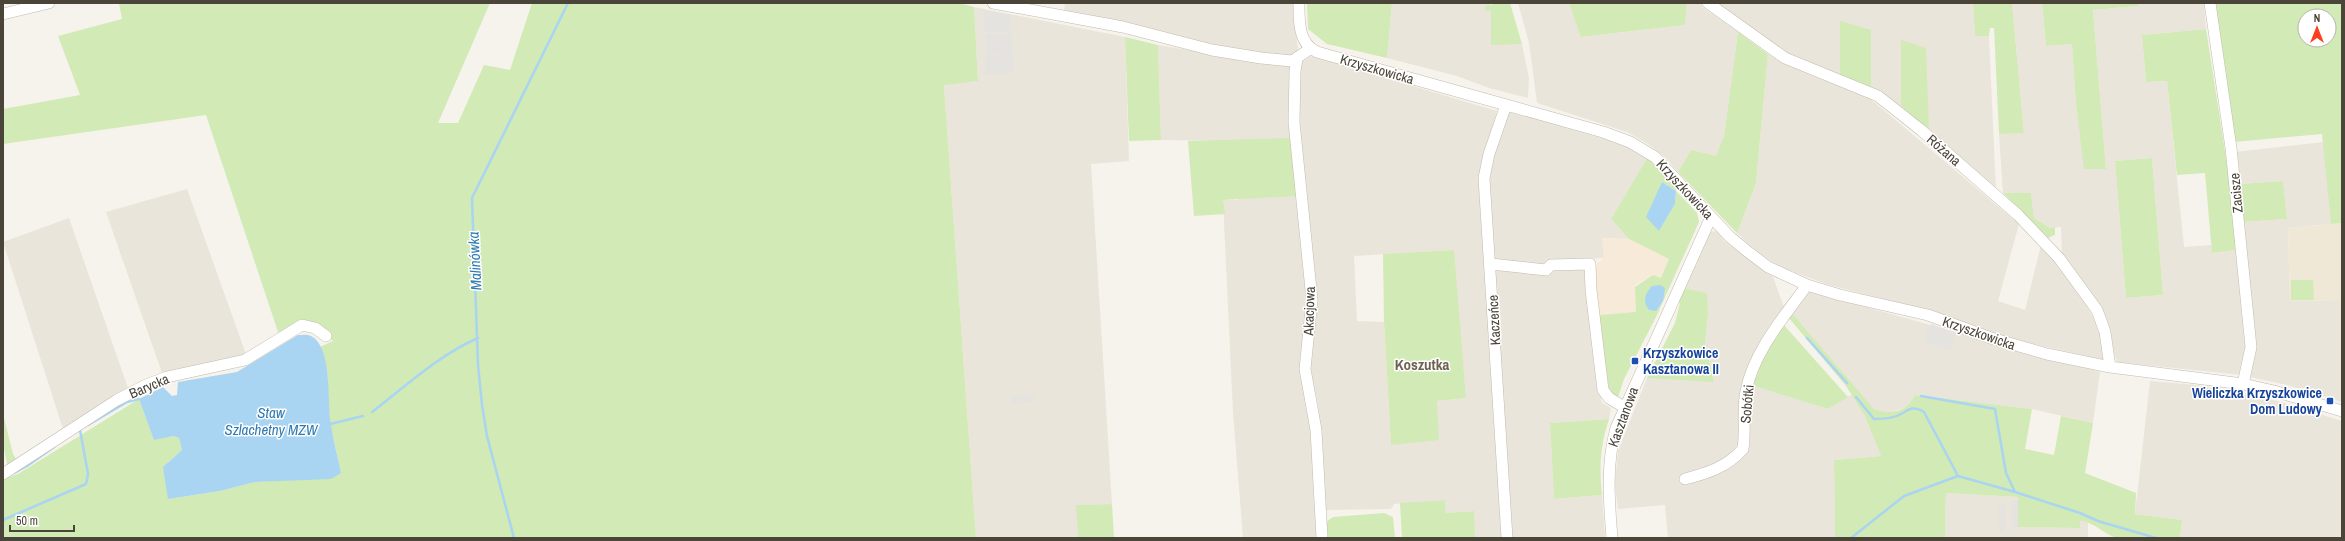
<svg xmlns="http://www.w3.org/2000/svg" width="2345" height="541" font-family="'Archivo Narrow',sans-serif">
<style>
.residential{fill:#eae5da;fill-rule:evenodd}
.commercial{fill:#f7ead8}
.education{fill:#efe8d6}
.green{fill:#d2eab5;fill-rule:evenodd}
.parking{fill:#e5e3e0}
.water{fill:#a9d4f2}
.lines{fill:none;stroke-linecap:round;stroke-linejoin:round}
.stream{stroke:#a9d4f2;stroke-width:2.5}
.minor-casing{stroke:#c2bbae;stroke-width:12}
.minor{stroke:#fff;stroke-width:11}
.transit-dot{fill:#1a4fb4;stroke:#fff;stroke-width:1.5}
.labels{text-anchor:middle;stroke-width:3;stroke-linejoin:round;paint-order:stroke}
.street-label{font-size:14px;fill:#4b4439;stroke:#fff}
.transit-label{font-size:14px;font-weight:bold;fill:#164399;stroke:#fff;text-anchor:start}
.water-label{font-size:15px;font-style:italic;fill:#2e7ab2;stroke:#fff}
.neighbourhood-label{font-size:15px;font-weight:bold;fill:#6e6250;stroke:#fff}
</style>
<rect width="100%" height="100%" fill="#f6f3ec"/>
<path class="residential" d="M1065,3H1293L1298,51L1290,56L1218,47L1064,11Z
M1392,3H1492L1485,11L1491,10V44H1522L1529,78L1528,98L1489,88L1457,76L1387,58Z
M1518,3H1569L1582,37L1685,25L1687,3H1701L1703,8L1738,32L1724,136L1716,157L1691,150L1678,172L1666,158L1648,144L1627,132L1537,103L1529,43Z
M1714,3H1973L1975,36H1989L1996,191L1901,106L1883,95L1871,87L1779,50Z
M2012,3H2042L2046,46L2072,44L2076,104L2085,169H2106L2093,10L2138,6V3H2204L2206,29L2142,35L2146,82L2167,81L2184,247L2211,245L2213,253L2236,250L2247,346L2241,375L2117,362L2109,337L2062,257L2061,227L2050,228L2034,218L2031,193H2003L1999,134L2024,132ZM2152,158L2163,295L2126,298L2115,161Z
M974,7L1125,37L1129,161L1091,164L1112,504L1077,505L1078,538H976L944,84L978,81Z
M1158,45L1290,66L1308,307L1300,359L1315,458L1317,538H1243L1233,413L1223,200H1238L1237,141L1161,140Z
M1768,54L1815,77L1861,91L2019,224L1998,301L2025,310L2041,245L2076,288L2102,332L2105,360L2001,337L1921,309L1826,284L1780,267L1756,251L1737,233L1756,183Z
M1312,56L1497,111L1480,169L1502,538H1475L1473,511L1446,513L1445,500L1394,504L1391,509L1325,510L1318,405L1309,362L1312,326L1297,122L1299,76L1302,62ZM1453,250L1466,398L1437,401L1391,445L1384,322L1357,321L1354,256Z
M1508,112L1626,145L1647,158L1611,219L1629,239L1603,238L1604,258L1586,259L1595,367L1602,403L1611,408L1609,419L1550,423L1554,499L1602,495L1605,538H1510L1495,263L1489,248L1488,171Z
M2324,142L2331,224L2288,228L2290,301L2342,300V402L2287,385L2250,377L2241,222L2287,219L2283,181L2239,184L2235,152Z
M187,189L247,357L162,373L106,212Z
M69,218L128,388L63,429L3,242Z
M1717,231L1725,242L1773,277L1784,307L1750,360L1743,381L1740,441L1730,455L1709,467L1700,468L1682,476L1742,457L1751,385L1828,409L1852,394L1865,416L1881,456L1834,460L1835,538H1668L1665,505L1618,509L1615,484L1618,451L1647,378L1714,381L1705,342L1708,315L1683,288L1709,232Z
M1808,291L2100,372L2093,423L2032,409L1916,395L1913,403L1901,409L1884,414L1874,410L1791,312Z
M2150,381L2197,385L2278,401L2342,421V538H2180L2182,520L2135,514Z
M1946,493L2018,497V527L2080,528V521L2088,522V538H1945Z"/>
<path class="commercial" d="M1602,238L1629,239L1669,259L1661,278L1653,275L1635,285L1637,312L1599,315L1594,266L1604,258Z"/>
<path class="education" d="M2342,223V300L2290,301L2288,228Z"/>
<path class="green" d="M119,3H490L438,123H458L484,65L510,70L532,3H959L974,7L978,81L944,85L976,538H3V479L18,474L139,399L154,439L173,436L179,438L182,450L168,462V499L220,491L255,482L290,480L341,473L330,424L327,371L320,347L333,341L314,322L305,320L279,335L206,115L3,144V109L80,95L58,36L122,19Z
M1307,3H1392L1387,58L1327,44L1308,29Z
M1492,3H1510L1522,44L1491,45V11H1485L1486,5H1492Z
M1569,3H1687L1685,25L1581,37Z
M1973,3H2012L2024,133L1999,134L1994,28H1990L1989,36H1975Z
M2042,3H2138V6L2093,10L2106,169H2084L2076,104L2072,44L2046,46Z
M2215,3H2342V223L2331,224L2322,134L2234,142ZM2305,16H2329V40H2305Z
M1840,21L1871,30V87L1840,75Z
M2206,29L2228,171L2236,250L2212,253L2205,173L2177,175L2167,81L2146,82L2142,35Z
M1738,32L1768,54L1756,183L1737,233L1678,172L1691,150L1716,156L1724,136Z
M1125,37L1158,45L1161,140L1129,141Z
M1901,40L1926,48L1929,130L1901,106Z
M1291,138L1297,196L1223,200L1225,214L1194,216L1188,141Z
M1647,158L1677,186L1676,191L1697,213L1699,222L1656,317L1624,379L1618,397L1611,395L1608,384L1599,315L1636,312L1635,287L1653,275L1661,278L1669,259L1629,239L1611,219ZM1662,182L1676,191L1675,204L1659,231Z
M2152,158L2163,295L2126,298L2115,161Z
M2283,181L2287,219L2241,222L2239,184Z
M2003,193H2031L2034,218L2050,228L2055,227V235L2048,238Z
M1454,250L1466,398L1437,401L1439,440L1391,445L1384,322L1383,254Z
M2291,280H2313L2314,300H2291Z
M1683,288L1707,293L1708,315L1705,342L1714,382L1647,378L1675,323L1680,303L1677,301Z
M1791,312L1874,409C1889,416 1909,411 1915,395L2032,409L2025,449L2054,455L2061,416L2093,423L2085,473L2136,493L2135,514L2182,520L2180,538H2118C2104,535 2095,522 2080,521V528L2018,527V497L1946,493L1945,538H1835L1834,460L1881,456L1865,416L1846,386L1788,317Z
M1783,324L1848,397L1828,409L1751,385L1755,371Z
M3,414L13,454L18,462L3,469L7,464L3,443Z
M1609,419C1600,447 1599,467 1602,495L1554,499L1550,423Z
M1445,500L1446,513L1474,511L1475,538H1402L1400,503Z
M1112,504L1114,538H1078L1076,505Z
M1384,513L1393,517L1395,538H1327V521L1333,517Z"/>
<path class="parking" d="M984,11L1011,15V31L984,32Z
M1012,33L1013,53L986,54L985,34Z
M1013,54V73L985,74V55Z
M1932,324L1954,333L1952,351L1926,343L1927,330Z
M1033,395L1034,402L1011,404V396Z
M2012,500H2018V527H2012Z
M1999,505H2005V532H1999Z"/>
<path class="water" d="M1662,182L1676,191L1675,204L1659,231L1646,217Z
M1660,285L1665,288L1663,301L1656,311L1649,310C1642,301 1645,294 1652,286Z
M298,335C302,335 307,334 311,336C333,347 327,403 331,424C333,441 338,457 341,473L331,479L255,482L220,491L168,499L163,467L182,450L179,438L173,436L154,440L139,399L163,387L172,396L177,395L178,382L237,372Z"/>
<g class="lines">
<path class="stream" d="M1807,338L1847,383
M1921,396L1995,409L2006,473L2015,492
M1856,397L1874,419C1882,419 1891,419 1899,415C1909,410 1912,405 1924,412L1958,476
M372,412C406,386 439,355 478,338
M330,424L363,416
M88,425L127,402L139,399
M14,473L27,466L54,447
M3,520L86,484L88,474L80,430
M514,538L487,436L482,405L478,365L472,198L568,3
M1851,538L1904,496L1958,476L2015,492L2080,513L2098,521L2156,538"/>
<defs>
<path id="minor" d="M993,3L1123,27L1212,50L1261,58L1292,61L1310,49
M1299,3C1299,21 1298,43 1317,52L1603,132L1630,142L1655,157L1730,237L1747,251L1768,267L1807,285L1840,295L1928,315L1991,338L2047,354L2110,367L2243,384L2274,391L2342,411
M1708,3L1785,58L1878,96L1921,130L2018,215L2059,258L2097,310L2105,332L2110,367
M2210,3L2231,148L2251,347L2243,384
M3,14L49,3
M1297,59L1295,71L1294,122L1312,300L1305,369L1316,430L1322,538
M1506,105L1489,154L1484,178L1507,538
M1491,264L1546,270L1551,265L1590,264L1591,290L1603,390L1609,398L1624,407
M3,474L117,400L146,385L167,377L245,360L302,325L315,328L326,336
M1685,479C1708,473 1727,467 1743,449C1746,430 1742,409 1746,391C1754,351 1784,317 1807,285
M1612,538C1609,501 1606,464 1616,428L1711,217"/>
</defs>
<use href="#minor" class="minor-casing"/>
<use href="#minor" class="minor"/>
</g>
<g class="transit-dot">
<rect x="1631" y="357" width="8" height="8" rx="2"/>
<rect x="2326" y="397" width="8" height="8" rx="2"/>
</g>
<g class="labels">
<g class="street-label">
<text transform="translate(1377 69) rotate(16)" y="5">Krzyszkowicka</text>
<text transform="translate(1944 150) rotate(41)" y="5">Różana</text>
<text transform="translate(1685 189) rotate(47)" y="5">Krzyszkowicka</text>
<text transform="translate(2236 193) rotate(-95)" y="5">Zacisze</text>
<text transform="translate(1309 311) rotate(-88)" y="5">Akacjowa</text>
<text transform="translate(1494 320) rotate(-93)" y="5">Kaczeńce</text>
<text transform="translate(1979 333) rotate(19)" y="5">Krzyszkowicka</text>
<text transform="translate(149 386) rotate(-23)" y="5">Barycka</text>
<text transform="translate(1747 404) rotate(-85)" y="5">Sobótki</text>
<text transform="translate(1623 417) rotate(-70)" y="5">Kasztanowa</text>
</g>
<g class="transit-label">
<text x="1643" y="358">Krzyszkowice<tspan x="1643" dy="16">Kasztanowa II</tspan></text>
<text x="2322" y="398" text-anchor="end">Wieliczka Krzyszkowice<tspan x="2322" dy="16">Dom Ludowy</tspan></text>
</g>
<g class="water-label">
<text transform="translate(475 261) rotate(-93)" y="5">Malinówka</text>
<text x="271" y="418">Staw<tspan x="271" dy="17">Szlachetny MZW</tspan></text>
</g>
<g class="neighbourhood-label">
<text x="1422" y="370">Koszutka</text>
</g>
</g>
<rect width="2345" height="541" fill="none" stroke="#4b4439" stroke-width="8"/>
<g transform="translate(2317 28)"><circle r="19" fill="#ffffff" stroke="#b7b4b0"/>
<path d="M0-3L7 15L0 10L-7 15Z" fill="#fc3f1d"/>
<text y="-6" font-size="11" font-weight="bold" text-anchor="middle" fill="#4b4439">N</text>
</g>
<path d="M10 525v6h64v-6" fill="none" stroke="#4b4439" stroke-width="2"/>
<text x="16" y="525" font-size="12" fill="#4b4439" stroke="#ffffff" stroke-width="3" paint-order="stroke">50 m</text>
</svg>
